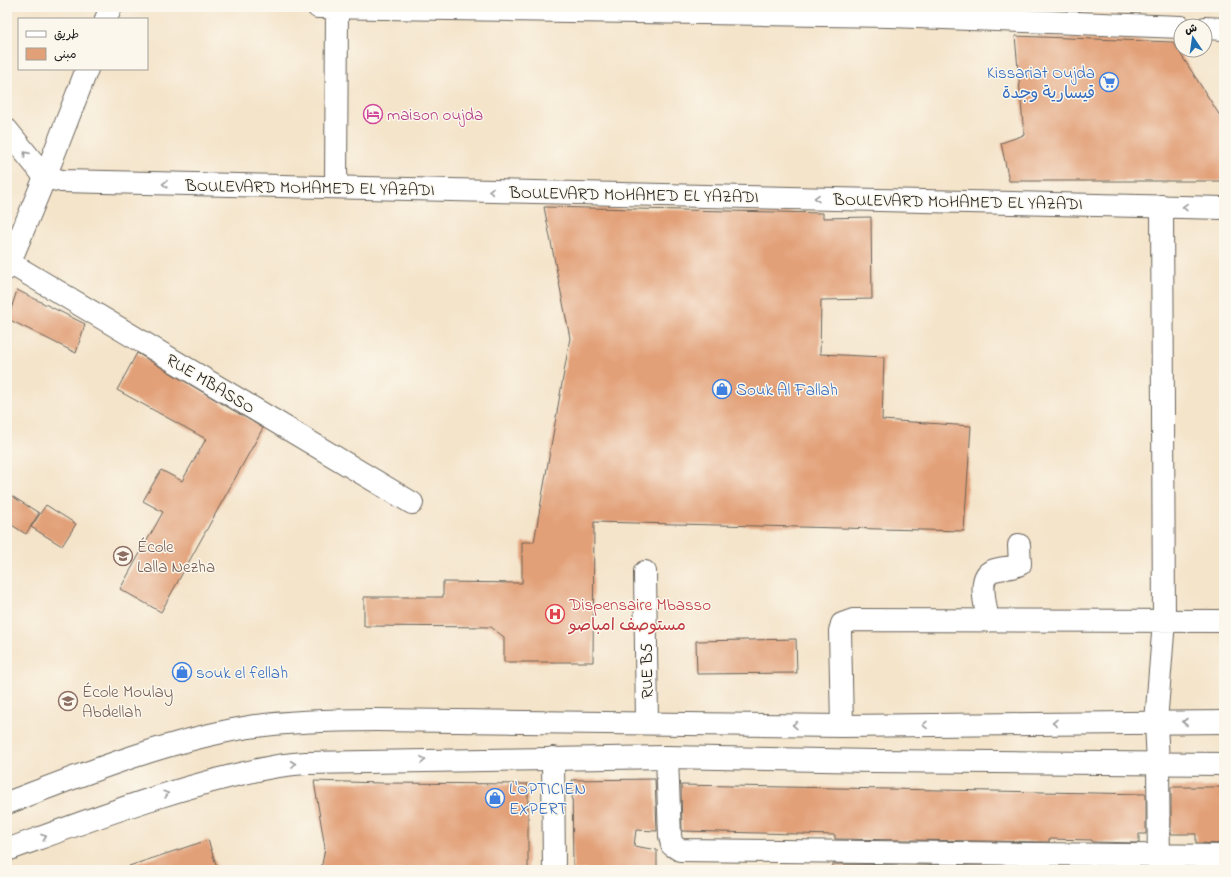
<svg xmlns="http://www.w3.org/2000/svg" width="1231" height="877" font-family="'Indie Flower','Playpen Sans Arabic',sans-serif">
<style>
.building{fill:#e2a078}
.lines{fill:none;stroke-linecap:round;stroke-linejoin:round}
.minor-casing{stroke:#686259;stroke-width:24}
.tertiary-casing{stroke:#686259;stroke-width:24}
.secondary-casing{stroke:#686259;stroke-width:24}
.minor{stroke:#fff;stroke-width:22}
.tertiary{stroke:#fff;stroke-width:22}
.secondary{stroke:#fff;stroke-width:22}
.oneway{stroke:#999}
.labels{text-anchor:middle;stroke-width:3;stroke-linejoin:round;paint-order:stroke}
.shop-label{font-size:17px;fill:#366cbe;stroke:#fbf7ec;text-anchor:start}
.hotel-label{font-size:17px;fill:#b23c85;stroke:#fbf7ec;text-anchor:start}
.street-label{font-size:17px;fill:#1c1c1c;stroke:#fbf7ec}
.education-label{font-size:17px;fill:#785e54;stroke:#fbf7ec;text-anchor:start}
.health-label{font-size:17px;fill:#be3a42;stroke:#fbf7ec;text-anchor:start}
</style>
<rect width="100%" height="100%" fill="#fbf7ec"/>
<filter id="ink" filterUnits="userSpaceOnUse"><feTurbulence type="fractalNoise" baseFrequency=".025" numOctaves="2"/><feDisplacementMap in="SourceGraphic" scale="8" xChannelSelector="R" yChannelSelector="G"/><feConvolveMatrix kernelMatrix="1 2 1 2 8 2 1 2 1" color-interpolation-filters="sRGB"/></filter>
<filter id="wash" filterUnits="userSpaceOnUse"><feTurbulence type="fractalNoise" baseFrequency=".012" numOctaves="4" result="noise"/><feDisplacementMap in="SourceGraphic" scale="16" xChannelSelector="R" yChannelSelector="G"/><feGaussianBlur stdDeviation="0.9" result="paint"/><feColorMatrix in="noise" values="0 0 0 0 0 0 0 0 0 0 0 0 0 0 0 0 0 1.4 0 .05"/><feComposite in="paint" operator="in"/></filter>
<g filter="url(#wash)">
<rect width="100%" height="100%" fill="#f4e4ca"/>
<g id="blocks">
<path class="building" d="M1015,36L1173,42L1224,122V181H1009L1001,143L1024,135Z
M544,207L823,213V218L871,217L872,299L821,300L820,354L884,357L882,420L971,426L964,531L594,522L593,662H504V637L491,627L364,626V597H443V582L522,583V542H534L570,338Z
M17,290L85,324L76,353L8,319Z
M137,353L263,428L161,612L120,589L163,512L143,501L161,470L182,481L206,439L117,390Z
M7,493L39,513L26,534L7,522Z
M46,505L76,524L62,546L31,527Z
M796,639L797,673L697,674L696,641Z
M655,779L657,831L636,830L634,846L657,850V870H573L572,780Z
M314,781L380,783L528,784V870H321L325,848Z
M681,785L1146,794V834H1139V843L1092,842V840L1049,839V842L835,839V835L682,831Z
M1171,787H1224V844L1196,843V834H1171Z
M208,840L218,870H130L129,866Z
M833,864L1047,867V870H833Z
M1090,867L1137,868V870H1090Z"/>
</g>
</g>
<g filter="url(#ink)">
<use href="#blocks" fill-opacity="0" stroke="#686259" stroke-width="1"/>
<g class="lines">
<defs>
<path id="minor" d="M318,7L890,16L1181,27
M1205,28L1224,29
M7,130L45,177
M336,187L337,7
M10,263L412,503
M645,572L647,723
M988,621C986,607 977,577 992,571C1001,567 1012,569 1020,564L1019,545
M842,726L840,631L842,624L853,620L1224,621
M667,757L670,836L672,845L680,850L1224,856
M553,758L554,870
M1159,870L1158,764L1156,722L1164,621L1162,206"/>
<path id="tertiary" d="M106,19L111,7
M45,177L62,181L1224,208
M7,269L45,177L87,69"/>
<path id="secondary" d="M7,803C86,773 165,741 249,727C291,721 334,720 376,720L842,726L1224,722
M7,850C92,819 178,786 267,768C280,765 293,764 306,763L667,757L873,761L1224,764"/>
</defs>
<use href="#minor" class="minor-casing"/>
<use href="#tertiary" class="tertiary-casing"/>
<use href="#secondary" class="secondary-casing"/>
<use href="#minor" class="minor"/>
<use href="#tertiary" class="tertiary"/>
<use href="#secondary" class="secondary"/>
</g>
<defs><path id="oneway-chevron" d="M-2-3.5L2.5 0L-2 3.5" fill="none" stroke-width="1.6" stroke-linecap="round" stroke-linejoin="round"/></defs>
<g class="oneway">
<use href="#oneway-chevron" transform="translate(26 154) rotate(-129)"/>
<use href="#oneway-chevron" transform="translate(165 184) rotate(-179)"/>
<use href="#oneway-chevron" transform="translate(491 191) rotate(-179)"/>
<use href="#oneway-chevron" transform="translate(817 198) rotate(-179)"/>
<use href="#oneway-chevron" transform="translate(1185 207) rotate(-178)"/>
<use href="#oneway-chevron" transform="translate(1185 722) rotate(180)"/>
<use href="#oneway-chevron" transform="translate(1055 723) rotate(179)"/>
<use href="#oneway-chevron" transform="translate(795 725) rotate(-179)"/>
<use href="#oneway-chevron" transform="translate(925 725) rotate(179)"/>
<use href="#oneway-chevron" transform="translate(423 760) rotate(-1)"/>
<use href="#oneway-chevron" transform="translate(293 764) rotate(-7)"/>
<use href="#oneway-chevron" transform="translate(166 794) rotate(-17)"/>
<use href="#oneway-chevron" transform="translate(44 837) rotate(-20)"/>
</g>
</g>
<defs>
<symbol id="supermarket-ring" viewBox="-11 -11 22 22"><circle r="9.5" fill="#fbf7ec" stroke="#3f7fe0" stroke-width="1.5"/><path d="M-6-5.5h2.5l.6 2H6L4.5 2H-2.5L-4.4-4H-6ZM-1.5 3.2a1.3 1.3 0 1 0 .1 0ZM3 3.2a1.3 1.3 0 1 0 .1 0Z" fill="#3f7fe0"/></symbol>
<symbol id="hotel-ring" viewBox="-11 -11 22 22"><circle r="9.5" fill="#fbf7ec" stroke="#d1479c" stroke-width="1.5"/><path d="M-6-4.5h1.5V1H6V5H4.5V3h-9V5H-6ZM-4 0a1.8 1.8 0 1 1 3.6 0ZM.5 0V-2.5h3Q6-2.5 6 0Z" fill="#d1479c"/></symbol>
<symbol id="shop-ring" viewBox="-11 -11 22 22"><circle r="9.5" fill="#fbf7ec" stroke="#3f7fe0" stroke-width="1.5"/><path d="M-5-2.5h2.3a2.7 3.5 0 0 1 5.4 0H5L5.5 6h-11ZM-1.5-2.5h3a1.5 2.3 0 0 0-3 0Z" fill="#3f7fe0"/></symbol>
<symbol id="school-ring" viewBox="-11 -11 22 22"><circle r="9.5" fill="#fbf7ec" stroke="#8d6e63" stroke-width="1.5"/><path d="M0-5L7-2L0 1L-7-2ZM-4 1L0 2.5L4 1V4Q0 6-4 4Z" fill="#8d6e63"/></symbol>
<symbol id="hospital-ring" viewBox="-11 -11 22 22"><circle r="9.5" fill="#fbf7ec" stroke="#e0444e" stroke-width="1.5"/><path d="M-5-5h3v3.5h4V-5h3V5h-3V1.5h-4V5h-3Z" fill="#e0444e"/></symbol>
</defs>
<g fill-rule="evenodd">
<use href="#supermarket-ring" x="1098" y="71" width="22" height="22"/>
<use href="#hotel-ring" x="362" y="103" width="22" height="22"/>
<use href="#shop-ring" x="711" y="378" width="22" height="22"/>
<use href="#school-ring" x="112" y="545" width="22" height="22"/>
<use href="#hospital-ring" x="544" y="603" width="22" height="22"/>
<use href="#shop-ring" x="171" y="661" width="22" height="22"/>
<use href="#school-ring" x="57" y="690" width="22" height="22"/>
<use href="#shop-ring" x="484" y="787" width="22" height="22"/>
</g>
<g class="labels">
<g class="shop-label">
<text x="1095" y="78" text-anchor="end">Kissariat Oujda<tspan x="1095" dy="20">قيسارية وجدة</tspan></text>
<text x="736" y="395">Souk Al Fallah</text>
<text x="196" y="678">souk el fellah</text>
<text x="509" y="794">L'OPTICIEN<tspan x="509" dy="20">EXPERT</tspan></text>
</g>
<g class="hotel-label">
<text x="387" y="120">maison oujda</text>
</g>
<g class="street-label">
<text transform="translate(310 187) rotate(1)" y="6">BOULEVARD MOHAMED EL YAZADI</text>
<text transform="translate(634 194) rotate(1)" y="6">BOULEVARD MOHAMED EL YAZADI</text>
<text transform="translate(958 201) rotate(1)" y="6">BOULEVARD MOHAMED EL YAZADI</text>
<text transform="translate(211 383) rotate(31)" y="6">RUE MBASSO</text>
<text transform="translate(646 671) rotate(-91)" y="6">RUE B5</text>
</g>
<g class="education-label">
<text x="137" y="552">École<tspan x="137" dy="20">Lalla Nezha</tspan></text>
<text x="82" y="697">École Moulay<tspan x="82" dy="20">Abdellah</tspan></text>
</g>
<g class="health-label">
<text x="569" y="610">Dispensaire Mbasso<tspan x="569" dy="20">مستوصف امباصو</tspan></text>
</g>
</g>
<rect width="1231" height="877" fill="none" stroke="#fbf7ec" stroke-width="24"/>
<rect x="18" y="18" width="130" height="52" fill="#fbf7ec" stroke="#a29f99"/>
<rect x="26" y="31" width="20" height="6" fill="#ffffff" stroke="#a29f99"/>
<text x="54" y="38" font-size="12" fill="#1c1c1c">طريق</text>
<rect x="26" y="48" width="20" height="12" fill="#e2a078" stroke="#a29f99"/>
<text x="54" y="58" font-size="12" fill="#1c1c1c">مبنى</text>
<g transform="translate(1193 38) rotate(347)"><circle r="19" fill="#fbf7ec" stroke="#a29f99"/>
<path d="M0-3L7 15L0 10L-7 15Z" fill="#1f6fb2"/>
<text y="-6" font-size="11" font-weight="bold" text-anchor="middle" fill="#1c1c1c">ش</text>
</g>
</svg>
